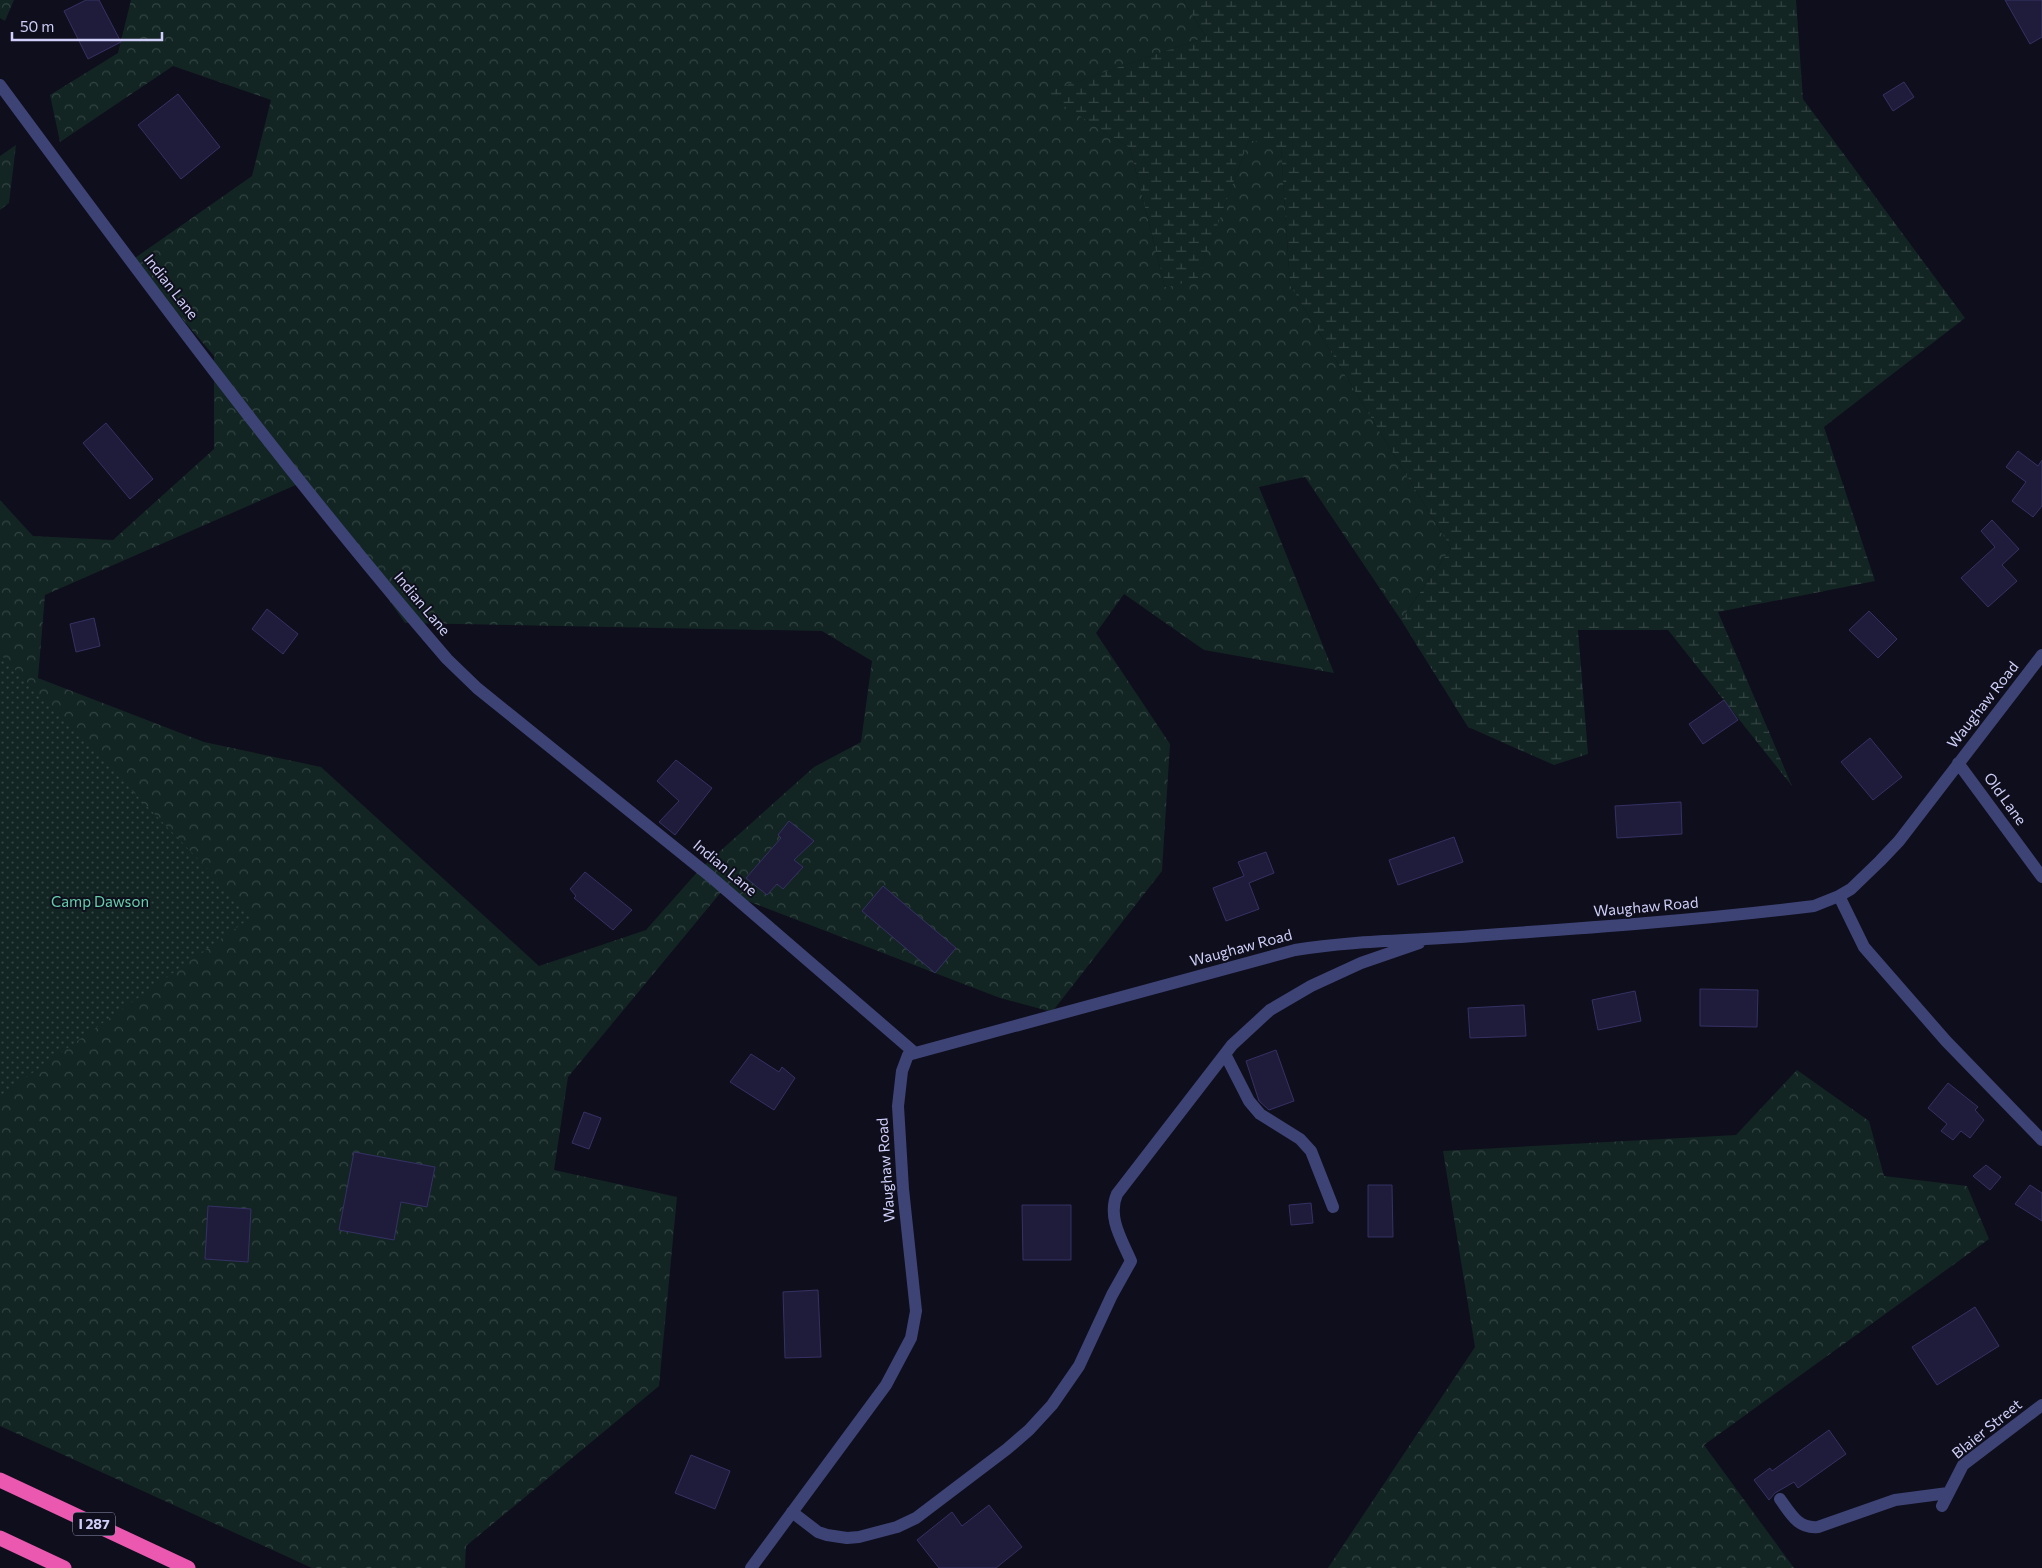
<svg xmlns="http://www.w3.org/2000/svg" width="2042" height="1568" font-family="Commissioner,sans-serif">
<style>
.forest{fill:url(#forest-crowns);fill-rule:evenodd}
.wetland{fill:url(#wetland-marsh)}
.park{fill:url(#park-dots)}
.building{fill:#1f1c3b;stroke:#353164}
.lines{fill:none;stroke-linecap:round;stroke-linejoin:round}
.minor{stroke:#3e4376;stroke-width:12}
.highway{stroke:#ea59af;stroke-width:15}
.labels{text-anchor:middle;stroke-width:4;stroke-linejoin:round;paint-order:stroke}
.shield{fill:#0f0e1c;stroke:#9595b7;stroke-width:1}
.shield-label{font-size:14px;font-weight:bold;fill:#cfcff9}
.street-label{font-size:15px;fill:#cfcff9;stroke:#0f0e1c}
.park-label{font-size:15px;fill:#65cfa9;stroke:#0f0e1c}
</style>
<defs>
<pattern id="forest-crowns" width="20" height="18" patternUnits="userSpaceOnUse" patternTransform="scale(1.25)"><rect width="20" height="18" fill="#122522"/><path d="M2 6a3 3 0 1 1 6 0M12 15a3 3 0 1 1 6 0" fill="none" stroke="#334443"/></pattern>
<pattern id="wetland-marsh" width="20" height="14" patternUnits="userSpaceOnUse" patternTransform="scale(1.25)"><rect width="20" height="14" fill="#122522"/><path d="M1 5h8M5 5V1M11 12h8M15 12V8" fill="none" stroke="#334443"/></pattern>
<pattern id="park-dots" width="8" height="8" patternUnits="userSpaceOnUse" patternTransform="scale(1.25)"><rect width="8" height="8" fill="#122522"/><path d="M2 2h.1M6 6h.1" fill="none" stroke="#334443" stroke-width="1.8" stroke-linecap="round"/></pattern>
</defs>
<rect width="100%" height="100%" fill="#0f0e1c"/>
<path class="forest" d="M0,0H14L5,21L0,18Z
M131,0H1183L1206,37L1045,93L1130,148L1165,287L1197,279L1249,140L1281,147L1290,285L1451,548L1401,620L1305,477L1259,487L1334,673L1204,650L1124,594L1096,633L1170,744L1162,871L1052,1012L1000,998L722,891L568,1077L554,1170L677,1197L659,1386L466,1546L465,1568H312L0,1426V500L33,536L113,540L214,449V356L132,260L252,176L271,100L173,66L60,142L50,95L118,53ZM305,481L405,623L822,631L872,661L861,742L814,767L699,870L646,930L539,966L321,767L204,742L38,678L45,595Z
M16,145L9,203L0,210V156Z
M1797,1070L1869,1121L1884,1176L1967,1186L1989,1239L1704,1445L1794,1568H1328L1475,1347L1443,1151L1736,1135Z"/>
<path class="wetland" d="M1183,0H1796L1803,99L1965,318L1824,427L1875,581L1718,612L1792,786L1668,630H1578L1588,754L1554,765L1468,727L1401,620L1451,548L1290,285L1281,148L1249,140L1197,280L1165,287L1130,148L1044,93L1206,37Z"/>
<path class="park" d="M0,654L253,916L0,1096Z"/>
<path class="building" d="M86,0H99L121,42L88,59L64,11Z
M2005,0H2042V37L2030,44Z
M1904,82L1914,97L1893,111L1883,95Z
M178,94L220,147L181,179L138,125Z
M106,423L153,479L130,499L83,443Z
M2018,451L2038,466L2042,460V506L2033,517L2012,501L2026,482L2006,467Z
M1992,520L2019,549L2002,565L2017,581L1988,607L1961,578L1995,547L1981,531Z
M267,609L298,634L283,654L252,629Z
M1869,611L1897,639L1878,658L1849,630Z
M94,618L100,646L76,652L70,624Z
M1724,700L1738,720L1703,744L1689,724Z
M1870,738L1902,777L1873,800L1841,762Z
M676,760L712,788L675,835L659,822L679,801L657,781Z
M1681,802L1682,834L1617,838L1615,806Z
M789,821L814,841L794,860L803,867L783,889L777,884L767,895L746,878L781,838L778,835Z
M1454,837L1463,862L1398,885L1389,860Z
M1266,852L1274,873L1249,883L1259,909L1226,921L1213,888L1244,876L1238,862Z
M585,872L632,910L613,930L574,898L576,896L570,889Z
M883,886L956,948L935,973L862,911Z
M1700,989L1758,990L1757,1027L1700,1026Z
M1635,991L1641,1021L1598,1030L1592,1000Z
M1524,1005L1526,1036L1470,1038L1468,1008Z
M1276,1050L1294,1101L1269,1110L1259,1101L1246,1061Z
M751,1054L779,1072L782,1067L795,1078L774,1110L730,1082Z
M1948,1083L1978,1107L1975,1110L1984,1120L1970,1138L1961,1131L1953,1140L1941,1131L1947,1124L1928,1108Z
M584,1112L601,1118L589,1149L572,1143Z
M354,1152L435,1167L427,1207L401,1202L394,1240L339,1230Z
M1986,1165L2001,1177L1990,1190L1973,1176Z
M1368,1185H1392L1393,1237H1368Z
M2030,1185L2042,1193V1221L2015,1204Z
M1311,1203L1313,1223L1291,1225L1289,1205Z
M1022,1205H1071V1260H1023Z
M208,1206L251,1209L248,1262L205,1259Z
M818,1290L821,1357L785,1358L783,1292Z
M1975,1307L1999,1346L1937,1385L1912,1347Z
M1829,1430L1846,1454L1798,1488L1794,1482L1775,1493L1769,1500L1754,1480L1770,1468L1772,1471Z
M691,1455L730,1471L715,1509L675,1493Z
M989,1505L1022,1547L996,1568H939L917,1540L952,1512L962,1526Z"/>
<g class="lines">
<path class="minor" d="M0,85C144,280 289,476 447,659L477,688L710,876L915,1053
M1958,763L2042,877
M1839,896L1864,947L1946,1041L2042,1140
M1225,1054L1249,1101L1260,1114L1300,1139L1311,1151L1333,1207
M1780,1499C1791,1514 1798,1529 1818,1527L1895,1500L1948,1493
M1942,1506L1963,1465L2042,1405
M792,1512L818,1532L827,1535L847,1538L859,1537L897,1527L916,1518L1007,1449L1029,1430L1052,1405L1079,1366L1112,1295L1131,1261C1122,1240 1107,1217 1117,1194L1232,1045L1270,1010L1311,986L1361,963L1419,943
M751,1568L886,1385L911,1338L916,1311L903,1189L898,1106L902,1071L908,1055L1295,950C1355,940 1413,941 1473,936C1587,928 1700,920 1814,906L1839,896L1851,889L1880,861L1899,841L2042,655"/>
<path class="highway" d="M0,1480L188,1568
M0,1538L64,1568"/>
</g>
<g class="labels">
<rect class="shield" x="73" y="1512.5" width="42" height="23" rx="4"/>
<g class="shield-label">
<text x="94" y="1529">I 287</text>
</g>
<g class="street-label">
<text transform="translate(171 287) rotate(52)" y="5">Indian Lane</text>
<text transform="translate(422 604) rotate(50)" y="5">Indian Lane</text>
<text transform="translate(1983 705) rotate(-52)" y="5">Waughaw Road</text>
<text transform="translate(2005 799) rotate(54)" y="5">Old Lane</text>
<text transform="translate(725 868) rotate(40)" y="5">Indian Lane</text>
<text transform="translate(1646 907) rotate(-5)" y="5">Waughaw Road</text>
<text transform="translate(1241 948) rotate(-15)" y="5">Waughaw Road</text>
<text transform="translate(886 1170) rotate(-94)" y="5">Waughaw Road</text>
<text transform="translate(1987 1429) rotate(-39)" y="5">Blaier Street</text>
</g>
<g class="park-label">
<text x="100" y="907">Camp Dawson</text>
</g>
</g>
<path d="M12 32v8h150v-8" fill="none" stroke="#cfcff9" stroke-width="2.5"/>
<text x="20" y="32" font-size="15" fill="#cfcff9" stroke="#0f0e1c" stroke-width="4" paint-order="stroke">50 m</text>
</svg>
